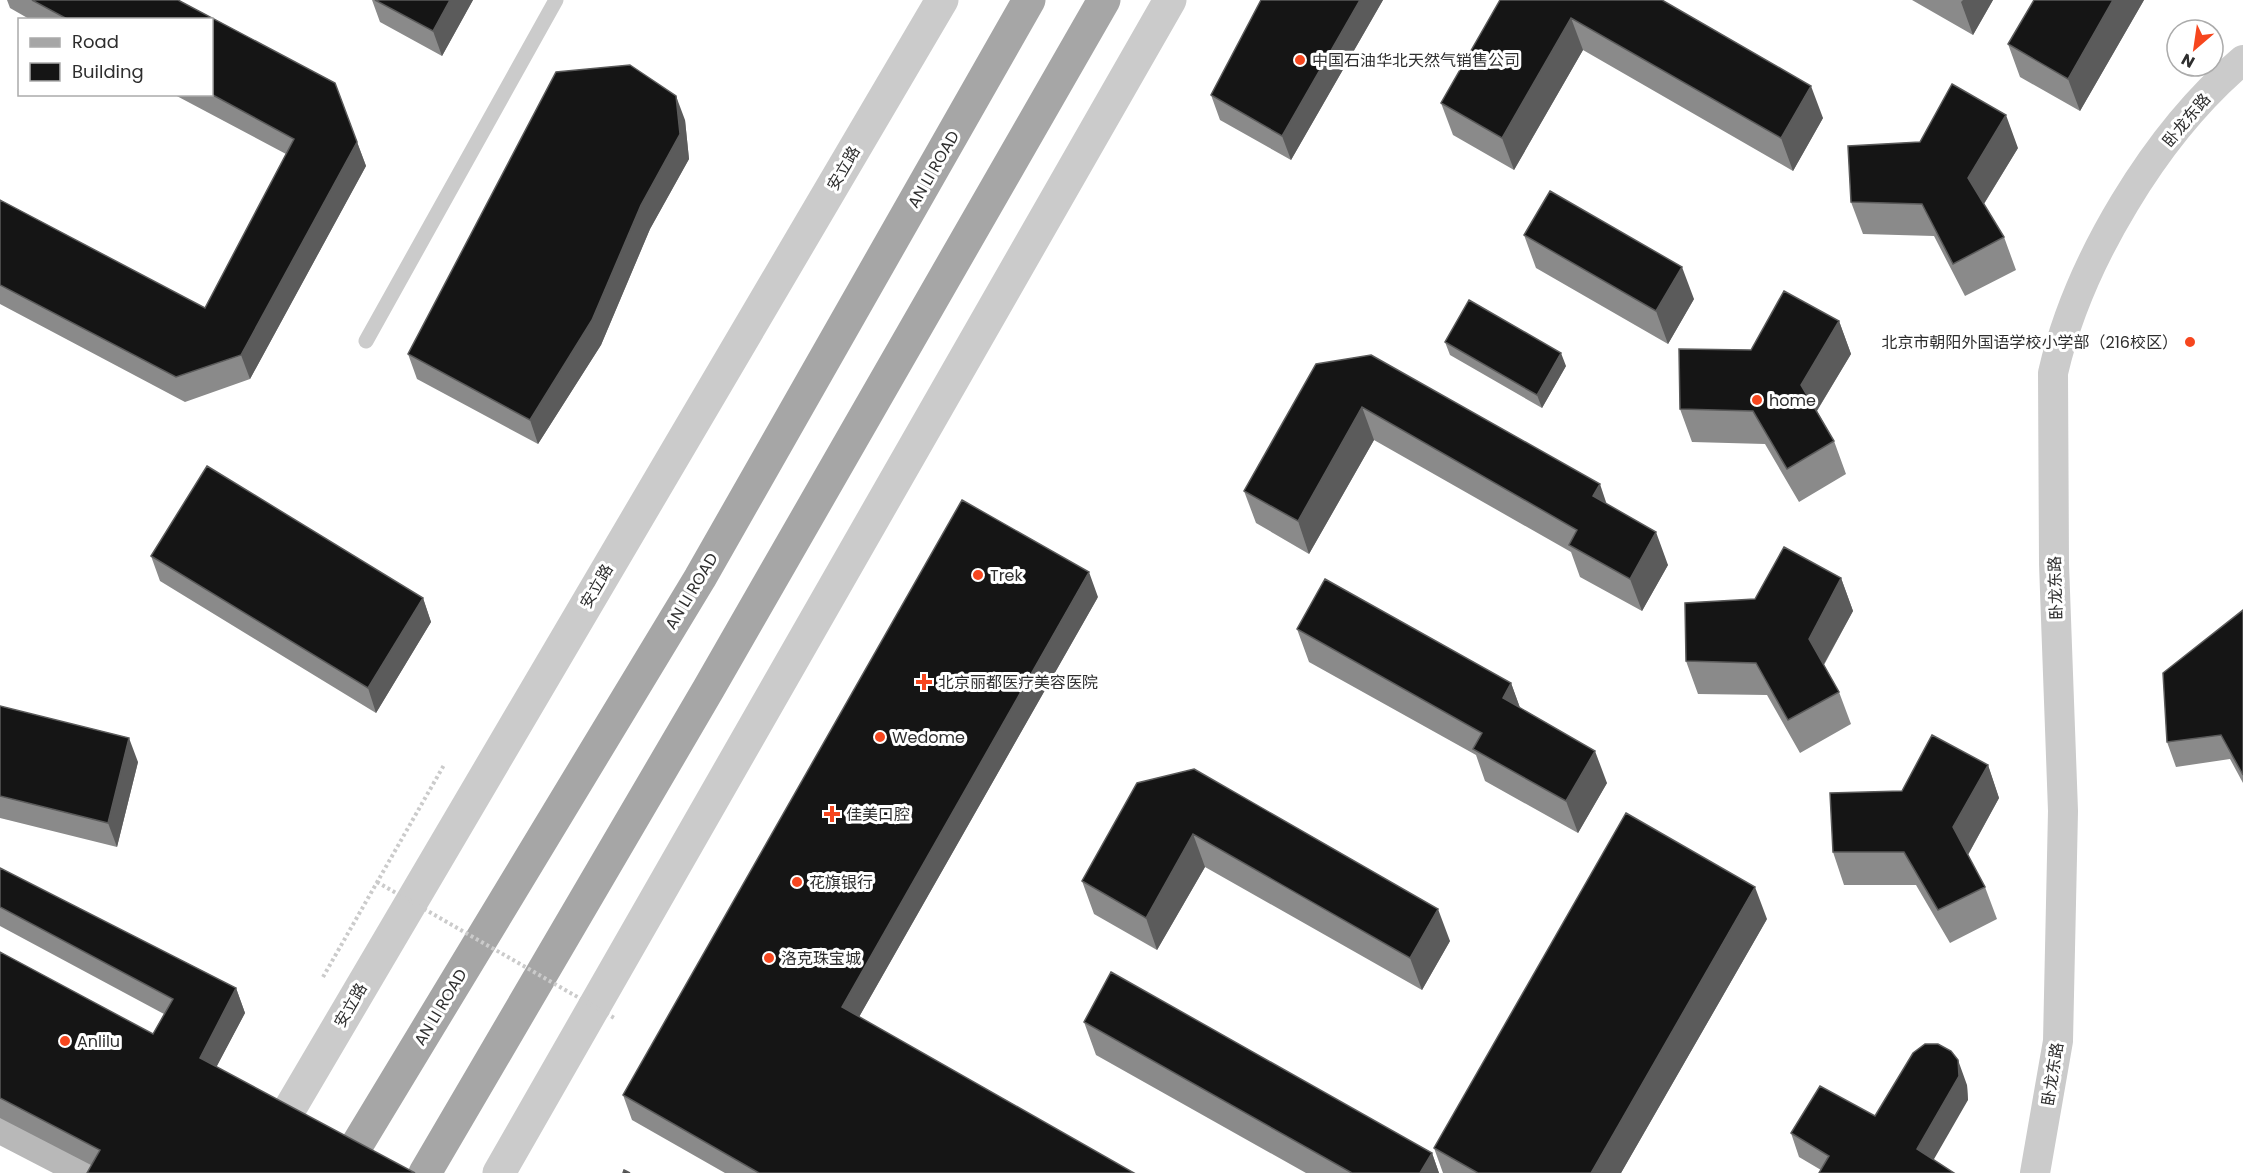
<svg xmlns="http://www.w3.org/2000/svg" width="2243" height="1173" font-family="Poppins,'Noto Sans SC',sans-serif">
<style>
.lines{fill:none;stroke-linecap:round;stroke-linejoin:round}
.path{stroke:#cbcbcb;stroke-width:4;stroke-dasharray:3 3;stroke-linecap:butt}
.service{stroke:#cbcbcb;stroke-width:15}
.minor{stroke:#cbcbcb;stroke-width:30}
.tertiary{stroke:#cbcbcb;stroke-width:33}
.secondary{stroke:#b8b8b8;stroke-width:33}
.primary{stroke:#a6a6a6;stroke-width:33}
.path-bridge{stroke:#cbcbcb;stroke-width:4;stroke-dasharray:3 3;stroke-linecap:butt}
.wall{fill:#8a8a8a}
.shaded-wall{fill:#5b5b5b}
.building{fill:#151515;stroke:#5b5b5b;stroke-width:1.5}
.poi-dot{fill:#f6461e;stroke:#fff;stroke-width:2}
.labels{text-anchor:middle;stroke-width:6;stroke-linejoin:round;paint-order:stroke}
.poi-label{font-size:16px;fill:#2e2e2e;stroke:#fff;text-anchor:start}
.street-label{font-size:16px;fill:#2e2e2e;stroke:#fff}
</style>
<rect width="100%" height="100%" fill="#fff"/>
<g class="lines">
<path class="path" d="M323,977L444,765"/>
<path class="service" d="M366,341L556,0"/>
<path class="minor" d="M2035,1173L2058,1041L2063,811L2054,564L2053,373C2078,263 2156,133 2243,60"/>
<path class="tertiary" d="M252,1173L942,0
M499,1173L1170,0"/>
<path class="secondary" d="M0,1127L89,1173"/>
<path class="primary" d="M340,1173L700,578L1029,0
M425,1173L709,688L1104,0"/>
<path class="path-bridge" d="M377,882L616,1019"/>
</g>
<path class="wall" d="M7,0H178L335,83L366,166L250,379L185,402L0,304V200L205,308L286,154L173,94H212V20H31L10,8Z
M372,0H473L442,56L380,22Z
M1261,0H1383L1291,160L1220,120L1211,95Z
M1500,0H1662L1823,118L1793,171L1583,50L1514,170L1453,135L1441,103Z
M1912,0H1993L1973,35Z
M2034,0H2144L2080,111L2020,77L2008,44Z
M685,120L689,159L650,229L601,345L538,444L417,379L408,354Z
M2018,148L1984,204L2004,237L2016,270L1965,296L1934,236L1863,234L1851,202Z
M1524,235L1694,299L1668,344L1536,268Z
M1839,321L1851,354L1817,411L1834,441L1846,474L1799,502L1765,444L1692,442L1680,409L1751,350Z
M1445,342L1566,366L1542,408L1450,355Z
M1316,364L1607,504L1668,565L1642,611L1580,577L1571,552L1374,440L1309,554L1256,523L1244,491Z
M151,556L423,598L431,622L376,713L160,581Z
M1841,578L1853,611L1824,665L1839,692L1851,724L1800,753L1767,695L1698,694L1686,661L1755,599Z
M1098,597L859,1017L1134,1173H725L632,1120L623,1095Z
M2243,610V783L2230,759L2176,767L2167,742Z
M1297,629L1511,683L1520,708L1607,783L1578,833L1485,781L1476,755L1309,662Z
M0,706L138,762L117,847L0,818Z
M1988,765L1999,798L1968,855L1985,887L1997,919L1950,943L1916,885H1844L1833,852L1902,791Z
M1137,783L1450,941L1422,990L1205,867L1157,950L1094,914L1082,881Z
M0,868L236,988L245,1013L216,1067L91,1165L0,1118V952L153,1034L164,1014L0,926Z
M1767,919L1621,1173H1443L1434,1148Z
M1084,1022L1432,1153L1439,1173H1306L1096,1055Z
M1967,1085L1968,1100L1821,1170L1799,1157L1791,1133L1875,1116Z"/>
<path class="shaded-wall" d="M450,0H473L442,56L433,31Z
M1360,0H1383L1291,160L1282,136Z
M1963,0H1993L1973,35L1961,2Z
M2113,0H2144L2080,111L2068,79Z
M1571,18L1583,50L1514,170L1502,138Z
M1811,86L1823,118L1793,171L1781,138Z
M676,96L685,120L689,159L650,229L601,345L538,444L530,420L641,205Z
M2006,115L2018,148L1980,210L1968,178Z
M357,142L366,166L250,379L241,355Z
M1682,267L1694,299L1668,344L1656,311Z
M1839,321L1851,354L1813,417L1801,385Z
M1561,353L1566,366L1542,408L1537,395Z
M1362,407L1374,440L1309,554L1298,521Z
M1600,484L1611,517L1593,496Z
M1656,532L1668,565L1642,611L1630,579Z
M1089,572L1098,597L851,1031L842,1007Z
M1841,578L1853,611L1820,671L1809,639Z
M423,598L431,622L376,713L368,688Z
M1511,683L1523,716L1503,698Z
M129,738L138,762L117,847L108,823Z
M1595,751L1607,783L1578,833L1566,801Z
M1988,765L1999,798L1965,860L1953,827Z
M1193,834L1205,867L1157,950L1146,918Z
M1755,887L1767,919L1621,1173H1591Z
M1438,909L1450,941L1422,990L1410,958Z
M236,988L245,1013L208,1083L200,1058Z
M1958,1060L1967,1085L1968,1100L1926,1173L1917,1149Z
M1432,1153L1439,1173H1420Z"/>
<path class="building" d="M32,0H178L335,83L357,142L241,355L176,377L0,285V200L205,308L294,139L211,94H212V20H69Z
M375,0H450L433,31Z
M1261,0H1360L1282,136L1211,95Z
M1500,0H1662L1811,86L1781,138L1571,18L1502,138L1441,103Z
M2034,0H2113L2068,79L2008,44Z
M630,65L676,96L680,134L641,205L592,320L530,420L408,354L556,72Z
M1952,84L2006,115L1968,178L2004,237L1953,264L1922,204L1851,202L1848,146L1920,142Z
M1550,191L1682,267L1656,311L1524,235Z
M1784,291L1839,321L1801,385L1834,441L1787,469L1753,411L1680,409L1679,349L1751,350Z
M1469,300L1561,353L1537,395L1445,342Z
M1371,355L1600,484L1593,496L1656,532L1630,579L1569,545L1577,530L1362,407L1298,521L1244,491L1316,364Z
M207,466L423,598L368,688L151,556Z
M962,500L1089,572L842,1007L1134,1173H759L623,1095Z
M1784,547L1841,578L1809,639L1839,692L1788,720L1756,663L1686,661L1685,603L1755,599Z
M1325,579L1511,683L1503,698L1595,751L1566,801L1473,749L1482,733L1297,629Z
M2243,610V775L2221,735L2167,742L2163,673Z
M0,706L129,738L108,823L0,796Z
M1932,735L1988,765L1953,827L1985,887L1938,910L1904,852H1833L1830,793L1902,791Z
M1194,769L1438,909L1410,958L1193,834L1146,918L1082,881L1137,783Z
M1626,813L1755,887L1591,1173H1478L1434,1148Z
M0,868L236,988L200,1058L415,1173H87L100,1150L0,1098V952L153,1034L173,999L0,907Z
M1111,972L1432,1153L1420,1173H1352L1084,1022Z
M1925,1044H1938L1951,1051L1958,1060L1959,1076L1917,1149L1954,1173H1819L1829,1156L1791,1133L1820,1086L1875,1116L1913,1053Z
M624,1170L630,1173H623Z"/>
<g class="poi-dot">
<circle cx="1300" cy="60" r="6"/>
<circle cx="2190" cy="342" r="6"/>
<circle cx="1757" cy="400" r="6"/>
<circle cx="978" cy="575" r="6"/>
<path d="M921 673h6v6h6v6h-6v6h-6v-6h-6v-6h6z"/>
<circle cx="880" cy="737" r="6"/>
<path d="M829 805h6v6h6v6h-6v6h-6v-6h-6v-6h6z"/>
<circle cx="797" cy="882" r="6"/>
<circle cx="769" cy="958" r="6"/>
<circle cx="65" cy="1041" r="6"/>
</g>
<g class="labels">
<g class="poi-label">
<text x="1312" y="66">中国石油华北天然气销售公司</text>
<text x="2178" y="348" text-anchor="end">北京市朝阳外国语学校小学部（216校区）</text>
<text x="1769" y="406">home</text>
<text x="990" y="581">Trek</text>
<text x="938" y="688">北京丽都医疗美容医院</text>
<text x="892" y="743">Wedome</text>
<text x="846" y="820">佳美口腔</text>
<text x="809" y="888">花旗银行</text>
<text x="781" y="964">洛克珠宝城</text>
<text x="77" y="1047">Anlilu</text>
</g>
<g class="street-label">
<text transform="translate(2186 120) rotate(-50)" y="6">卧龙东路</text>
<text transform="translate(843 168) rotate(-60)" y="6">安立路</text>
<text transform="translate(933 169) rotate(-60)" y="6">AN LI ROAD</text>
<text transform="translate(596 586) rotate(-60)" y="6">安立路</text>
<text transform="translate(2055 588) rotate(-92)" y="6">卧龙东路</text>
<text transform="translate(691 591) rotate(-59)" y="6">AN LI ROAD</text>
<text transform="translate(350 1005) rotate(-60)" y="6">安立路</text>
<text transform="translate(440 1007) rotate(-59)" y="6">AN LI ROAD</text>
<text transform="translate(2052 1074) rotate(-81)" y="6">卧龙东路</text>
</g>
</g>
<rect x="18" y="18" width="195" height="78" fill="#ffffff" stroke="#ababab" stroke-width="1.5"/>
<rect x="30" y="38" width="30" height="9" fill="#a6a6a6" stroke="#ababab" stroke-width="1.5"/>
<text x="72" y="48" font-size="18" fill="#2e2e2e">Road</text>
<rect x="30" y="63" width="30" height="18" fill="#151515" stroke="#ababab" stroke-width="1.5"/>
<text x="72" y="78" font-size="18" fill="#2e2e2e">Building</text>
<g transform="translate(2195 48) rotate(209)"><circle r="28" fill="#ffffff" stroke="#ababab" stroke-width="1.5"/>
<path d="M0-4.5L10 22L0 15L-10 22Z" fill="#f6461e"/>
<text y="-9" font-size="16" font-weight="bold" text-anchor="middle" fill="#2e2e2e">N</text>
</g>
</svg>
